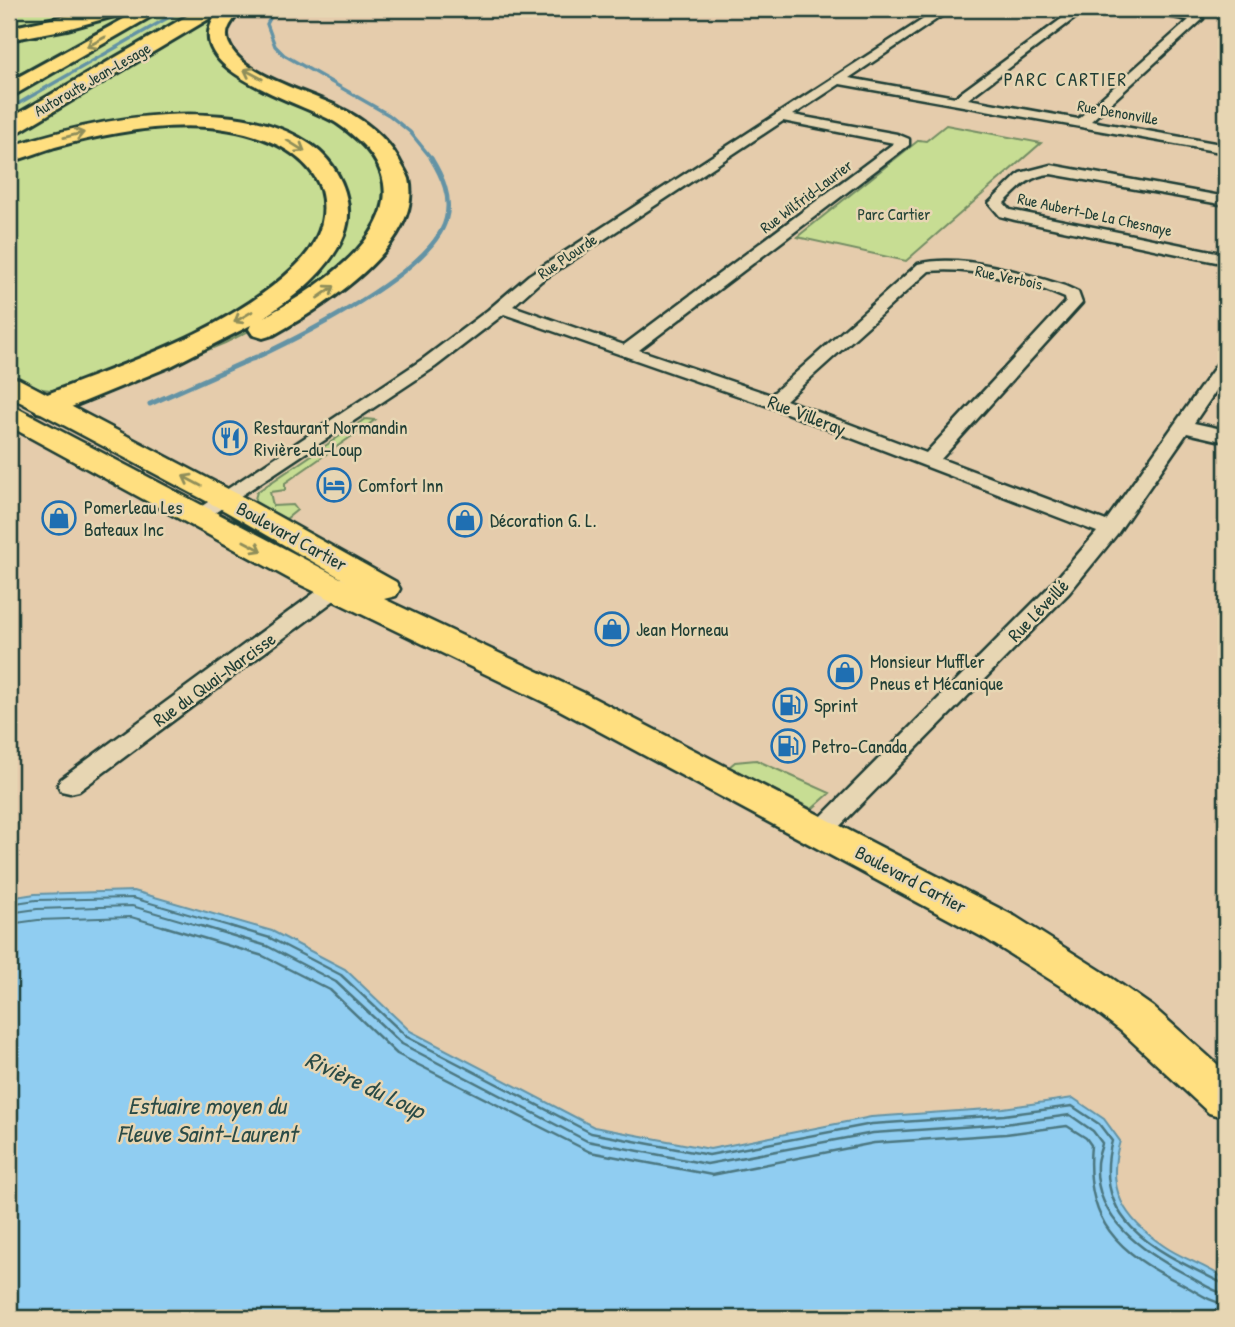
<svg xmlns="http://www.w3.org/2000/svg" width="1235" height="1327" font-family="'Patrick Hand',sans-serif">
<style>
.green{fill:#c7dd93;stroke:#738d64;stroke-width:2}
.water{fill:#90cdf1;stroke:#6393a5;stroke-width:2}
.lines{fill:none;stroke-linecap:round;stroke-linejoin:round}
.shore-far1{stroke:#4c7780;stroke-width:2}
.shore{stroke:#4c7780;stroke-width:2.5}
.stream-far2{stroke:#6393a5;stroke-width:3.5}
.stream-far1{stroke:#6393a5;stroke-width:4.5}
.stream{stroke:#6393a5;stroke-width:5}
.minor-casing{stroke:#1f3d34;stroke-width:5}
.primary-casing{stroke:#1f3d34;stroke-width:5}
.motorway-casing{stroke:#1f3d34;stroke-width:6}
.minor{fill:#e7d6b3;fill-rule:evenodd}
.primary{fill:#ffdf80;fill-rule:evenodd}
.motorway{fill:#ffdf80;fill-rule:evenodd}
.oneway{stroke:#8f8e5a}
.labels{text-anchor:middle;stroke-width:5;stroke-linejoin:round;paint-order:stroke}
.far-street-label{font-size:16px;fill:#1f3d34;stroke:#e7d6b3}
.far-park-label{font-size:16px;fill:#274539;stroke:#e7d6b3}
.far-quarter-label{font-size:19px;letter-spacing:2px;fill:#1f3d34;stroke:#e7d6b3}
.street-label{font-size:19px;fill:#1f3d34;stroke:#e7d6b3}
.poi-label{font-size:19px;fill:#1f3d34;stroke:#e7d6b3;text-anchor:start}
.near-water-label{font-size:24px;font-style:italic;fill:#2a4b47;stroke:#e7d6b3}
</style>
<rect width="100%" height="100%" fill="#e5ccac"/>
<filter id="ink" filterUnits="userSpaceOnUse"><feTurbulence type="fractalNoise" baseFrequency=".0143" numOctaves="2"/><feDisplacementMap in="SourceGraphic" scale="14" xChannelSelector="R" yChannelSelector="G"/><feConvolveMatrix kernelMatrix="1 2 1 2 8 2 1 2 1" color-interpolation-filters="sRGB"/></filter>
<g filter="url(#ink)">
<path class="green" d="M9,9H92L9,26Z
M126,9H145L9,83V36L99,18Z
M164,9H202L9,122V96Z
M221,9H227C211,23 204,34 215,54L330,116L376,152L389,196L364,252L275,318L225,343L102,393L216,340L338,235L313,151L197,119L9,153V134Z
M178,125C228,128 293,130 319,182C369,285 125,364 58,391L42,389L9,375V161L94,134Z
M946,125L1041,143L906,261L797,237L919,140L926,141Z
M365,419L375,420L285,483V490L270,492L273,506L293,505L297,510L286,519L254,502L257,492Z
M756,760L830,793L812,809L729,767L735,762Z"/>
<path class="water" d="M134,891L272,931L345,969L410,1031L594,1127L710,1149L871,1117L1003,1108L1073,1098L1104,1119L1120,1141C1105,1189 1124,1219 1164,1246C1184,1260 1207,1265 1226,1280V1318H9V898L35,894Z"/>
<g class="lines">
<path class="shore-far1" d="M9,904L36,900L133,898L236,928
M9,913L37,909L132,906L207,928
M9,924L38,920L131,917L169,928"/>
<path class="shore" d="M163,926L263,956L330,990L397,1054L590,1152L712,1175L874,1143L1006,1134L1067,1126L1086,1138L1091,1145C1084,1221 1117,1252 1182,1284C1196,1291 1209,1302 1226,1304
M201,926L267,946L336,982L402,1044L587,1141L707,1164L873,1133L1005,1124L1070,1115L1093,1131L1102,1143C1101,1150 1097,1157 1097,1164C1094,1220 1144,1252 1187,1275C1200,1282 1211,1291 1226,1294
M230,926L270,938L341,975L407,1037L591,1133L709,1155L872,1124L1004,1115L1072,1106L1099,1124L1112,1141C1089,1225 1164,1254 1226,1285"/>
<path class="stream-far2" d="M275,9L267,24L275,46L284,55L389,115L410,132L432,159
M9,109L183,9"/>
<path class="stream-far1" d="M253,359C300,337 433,271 446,219C452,197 442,176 431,158"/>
<path class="stream" d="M150,404L256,357"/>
<defs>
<path id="minor" d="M939,9H952L849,78L955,97L1075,9H1087L968,99L1078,119L1189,20L1144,12L1139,9L1190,13L1203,19L1091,121L1226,145V153L840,84L793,115L897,134L909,139V145L639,350L771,395L918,264C961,253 1024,273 1065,286L1078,292L1082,303L941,459L1106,521L1220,360L1226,359V376L1194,423L1226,430V442L1187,433L1117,534L1069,593L829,837L820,840L811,837L807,831L1053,583L1097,532L768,406L504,314L435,367L204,520H190L187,516L423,359L488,310L529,275ZM783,121L894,143L624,345L513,306L541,281ZM929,271C972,267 1025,280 1065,298L1066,302L926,453L786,400Z
M1051,165L1226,197V205L1051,174C1030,175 1018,189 1004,203L1010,210L1226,254V264L1015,220L1000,216L989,203L1020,173Z
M352,574L360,575L363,580L344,593L79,791L70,793L61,791L58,785L61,779L328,583Z"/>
<path id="primary" d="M9,377L19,379L247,499L396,582L400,589L396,596L384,599L582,692L1016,917L1103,972L1153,1007L1226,1072V1118L1209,1113L1121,1031L1073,994L986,939L556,708L295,582L9,426V407L19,409L348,582L225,511L9,396Z"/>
<path id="motorway" d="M98,9H127L125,13L67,29L9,40V28Z
M142,9H164L16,94L9,96V82Z
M199,9H241C234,21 221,30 230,46C244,76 312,93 340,108C363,119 387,138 399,160C402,166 407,173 409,179C424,245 320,309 273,335L263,338L253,335L249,329L251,325L171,366L59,412L48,414L37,412L33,405L37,398C125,363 226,333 296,266C317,246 329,219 321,190C315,170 296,154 278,145C211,112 124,129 55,147C39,152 24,158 9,162V147C77,125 151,109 223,116C252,118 284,127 308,143C337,161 357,201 344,235C330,270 295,297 264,317C339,277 448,199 338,124C306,103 175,71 217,14L17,133L9,135V119Z"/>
</defs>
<use href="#minor" class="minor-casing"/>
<use href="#primary" class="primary-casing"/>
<use href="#motorway" class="motorway-casing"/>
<use href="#minor" class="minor"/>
<use href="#primary" class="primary"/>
<use href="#motorway" class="motorway"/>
</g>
<defs><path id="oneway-shaft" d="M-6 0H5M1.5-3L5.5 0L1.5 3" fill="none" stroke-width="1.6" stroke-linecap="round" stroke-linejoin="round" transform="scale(1.75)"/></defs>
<g class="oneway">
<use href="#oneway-shaft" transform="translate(96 42) rotate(151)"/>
<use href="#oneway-shaft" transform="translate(253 74) rotate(-152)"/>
<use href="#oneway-shaft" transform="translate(74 135) rotate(-14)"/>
<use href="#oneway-shaft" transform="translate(296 146) rotate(32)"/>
<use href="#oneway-shaft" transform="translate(326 292) rotate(-35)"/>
<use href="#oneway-shaft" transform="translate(243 317) rotate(149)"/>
<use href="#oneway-shaft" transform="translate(192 481) rotate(-152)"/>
<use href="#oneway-shaft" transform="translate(253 546) rotate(28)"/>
</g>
</g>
<defs>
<symbol id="restaurant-ring" viewBox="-11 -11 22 22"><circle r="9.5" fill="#e7d6b3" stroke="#1f6fb2" stroke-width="1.5"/><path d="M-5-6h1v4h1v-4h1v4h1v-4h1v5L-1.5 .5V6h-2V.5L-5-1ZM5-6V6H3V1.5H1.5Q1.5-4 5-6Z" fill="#1f6fb2"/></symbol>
<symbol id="hotel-ring" viewBox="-11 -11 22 22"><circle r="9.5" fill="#e7d6b3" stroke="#1f6fb2" stroke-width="1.5"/><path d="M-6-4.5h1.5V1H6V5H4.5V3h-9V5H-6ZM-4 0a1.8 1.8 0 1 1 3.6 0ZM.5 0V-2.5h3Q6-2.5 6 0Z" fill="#1f6fb2"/></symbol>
<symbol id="shop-ring" viewBox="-11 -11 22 22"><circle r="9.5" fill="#e7d6b3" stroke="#1f6fb2" stroke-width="1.5"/><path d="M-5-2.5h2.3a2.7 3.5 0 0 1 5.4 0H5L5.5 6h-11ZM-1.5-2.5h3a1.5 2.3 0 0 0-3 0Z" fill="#1f6fb2"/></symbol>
<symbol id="fuel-ring" viewBox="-11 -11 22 22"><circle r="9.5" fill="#e7d6b3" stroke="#1f6fb2" stroke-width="1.5"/><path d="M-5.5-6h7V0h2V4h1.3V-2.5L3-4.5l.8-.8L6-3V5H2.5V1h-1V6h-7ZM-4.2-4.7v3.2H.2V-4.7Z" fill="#1f6fb2"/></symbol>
</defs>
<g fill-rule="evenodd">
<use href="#restaurant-ring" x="211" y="419" width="38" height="38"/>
<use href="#hotel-ring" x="315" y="466" width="38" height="38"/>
<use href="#shop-ring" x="40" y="499" width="38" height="38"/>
<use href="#shop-ring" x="446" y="501" width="38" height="38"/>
<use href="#shop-ring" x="593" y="610" width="38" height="38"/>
<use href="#shop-ring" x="826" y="653" width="38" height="38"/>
<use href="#fuel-ring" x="771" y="686" width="38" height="38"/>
<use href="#fuel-ring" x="769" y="727" width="38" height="38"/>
</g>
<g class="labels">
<g class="far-street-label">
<text transform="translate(92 79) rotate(-30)" y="6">Autoroute Jean-Lesage</text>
<text transform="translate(1118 112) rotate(10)" y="6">Rue Denonville</text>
<text transform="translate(806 196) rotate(-37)" y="6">Rue Wilfrid-Laurier</text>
<text transform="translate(1095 214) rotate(12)" y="6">Rue Aubert-De La Chesnaye</text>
<text transform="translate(567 256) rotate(-34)" y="6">Rue Plourde</text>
<text transform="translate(1009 277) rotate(12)" y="6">Rue Verbois</text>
</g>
<g class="far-park-label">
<text x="894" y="220">Parc Cartier</text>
</g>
<g class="far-quarter-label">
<text x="1066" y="86">PARC CARTIER</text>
</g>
<g class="street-label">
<text transform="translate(807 415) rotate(21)" y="7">Rue Villeray</text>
<text transform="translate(292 536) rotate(29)" y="7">Boulevard Cartier</text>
<text transform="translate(1038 610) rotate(-46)" y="7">Rue Léveillé</text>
<text transform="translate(214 679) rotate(-36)" y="7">Rue du Quai-Narcisse</text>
<text transform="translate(911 879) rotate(28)" y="7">Boulevard Cartier</text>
</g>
<g class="poi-label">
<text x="254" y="434">Restaurant Normandin<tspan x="254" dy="22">Rivière-du-Loup</tspan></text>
<text x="358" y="492">Comfort Inn</text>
<text x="84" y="514">Pomerleau Les<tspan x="84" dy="22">Bateaux Inc</tspan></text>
<text x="490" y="527">Décoration G. L.</text>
<text x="636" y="636">Jean Morneau</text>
<text x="870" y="668">Monsieur Muffler<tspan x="870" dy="22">Pneus et Mécanique</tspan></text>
<text x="814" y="712">Sprint</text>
<text x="812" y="753">Petro-Canada</text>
</g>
<g class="near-water-label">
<text transform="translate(365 1085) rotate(25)" y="8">Rivière du Loup</text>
<text x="207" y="1114">Estuaire moyen du<tspan x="207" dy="28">Fleuve Saint-Laurent</tspan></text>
</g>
</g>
<rect width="1235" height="1327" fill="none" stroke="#e7d6b3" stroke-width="35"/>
<rect x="18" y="18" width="1200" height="1292" fill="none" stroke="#1f3d34" stroke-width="2.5" filter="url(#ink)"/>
</svg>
